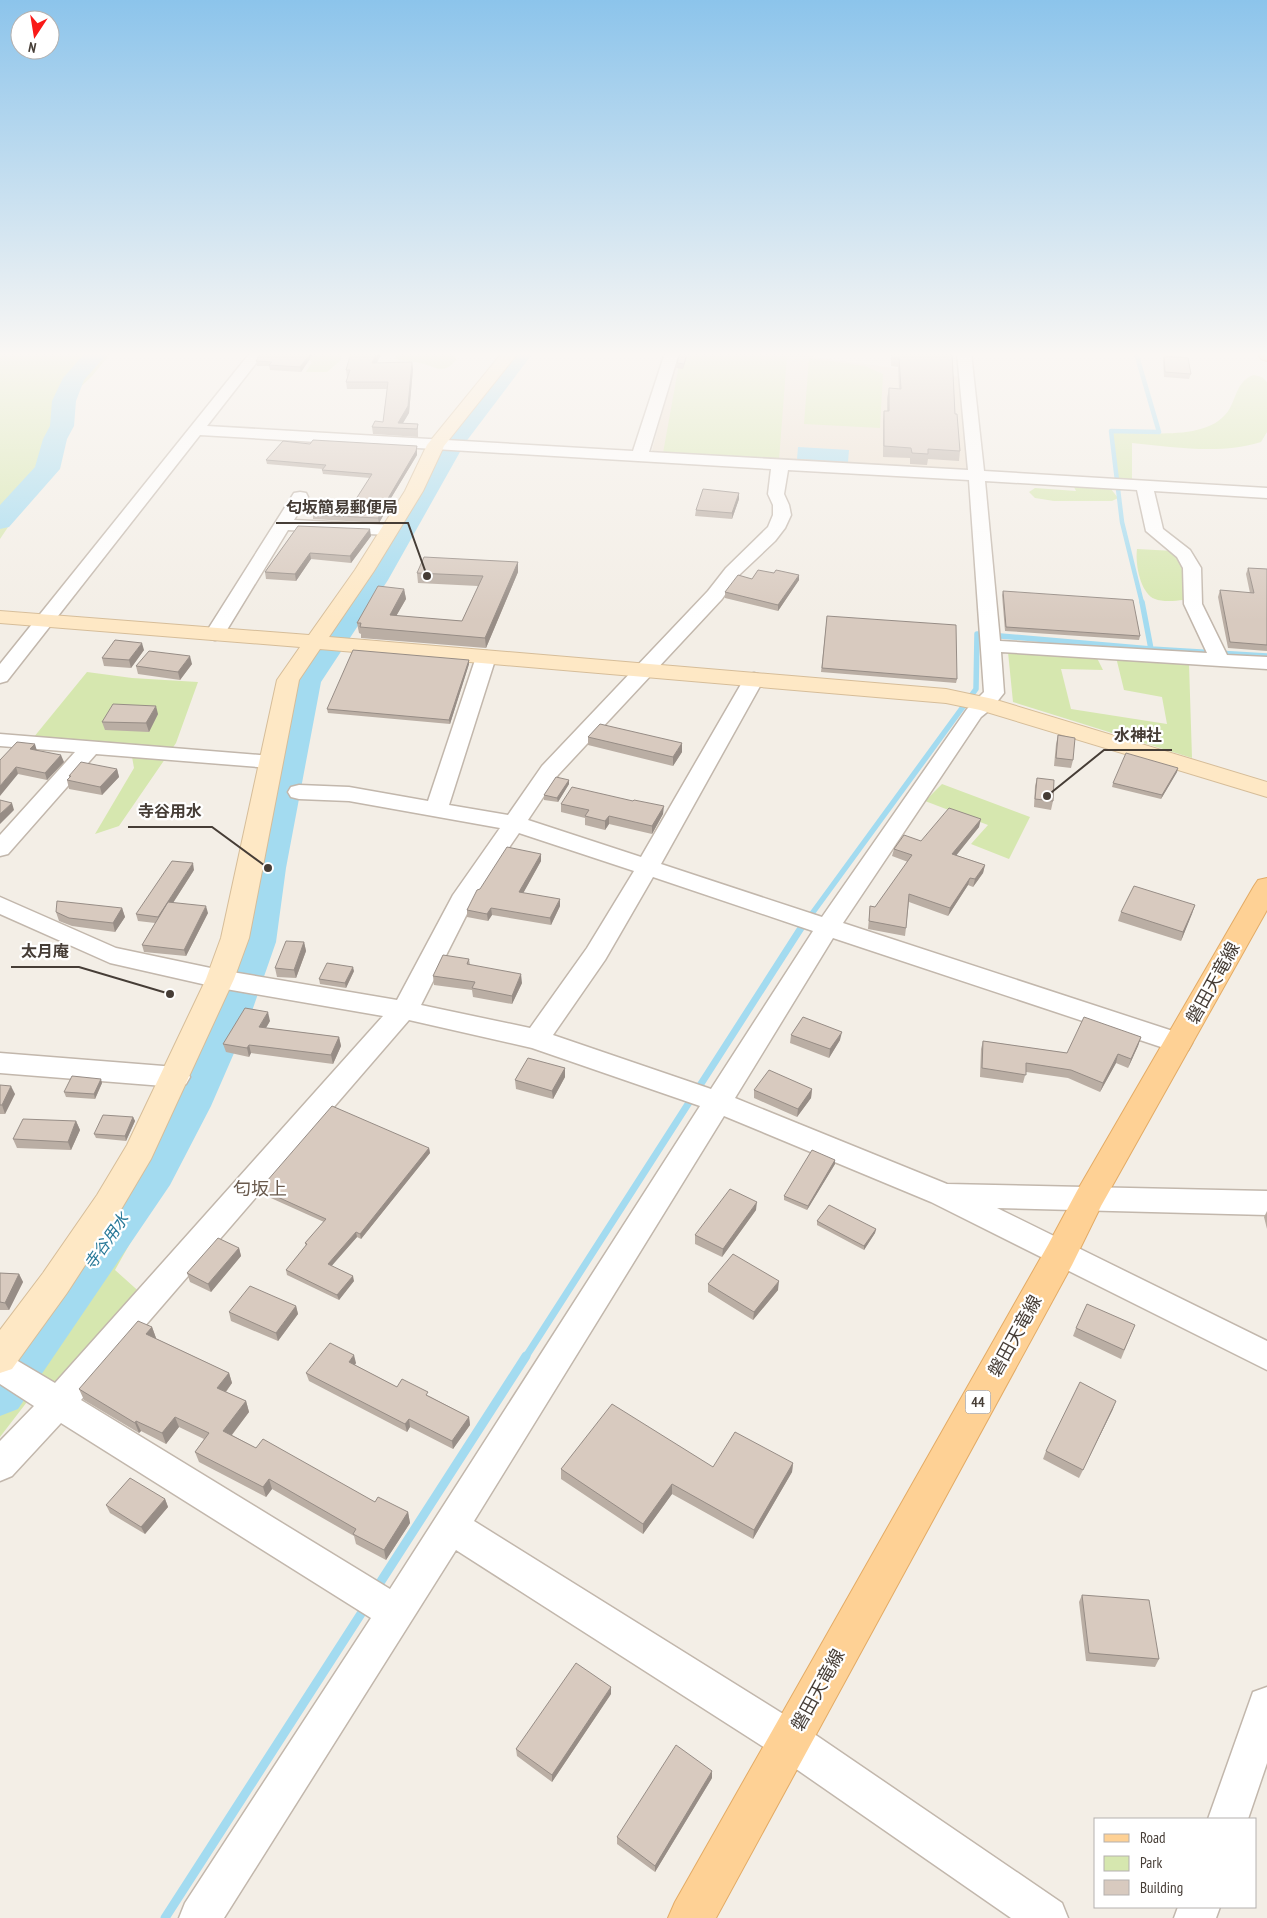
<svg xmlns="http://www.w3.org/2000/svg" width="1267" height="1918" font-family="'PT Sans Narrow','Noto Sans JP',sans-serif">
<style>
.education{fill:#ece0d0}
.green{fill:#d6e7af}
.water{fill:#a3dbf0}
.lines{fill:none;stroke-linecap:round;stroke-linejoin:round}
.stream-far3{stroke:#a3dbf0;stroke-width:4.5}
.stream-far2{stroke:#a3dbf0;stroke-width:5.5}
.stream-far1{stroke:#a3dbf0;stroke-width:7}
.stream{stroke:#a3dbf0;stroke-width:9}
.river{fill:#a3dbf0;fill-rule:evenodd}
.street-casing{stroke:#c2b7ac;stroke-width:3}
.secondary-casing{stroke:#d6bd99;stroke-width:2}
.primary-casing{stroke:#e3ab65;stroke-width:2}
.street{fill:#fff;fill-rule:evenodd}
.secondary{fill:#fee8c5;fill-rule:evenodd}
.primary{fill:#fed195;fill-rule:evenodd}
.wall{fill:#baaea4}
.shaded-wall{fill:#978d86}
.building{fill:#d8cabf;stroke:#978d86}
.labels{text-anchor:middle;stroke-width:4.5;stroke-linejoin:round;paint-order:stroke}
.shield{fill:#fff;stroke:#7e7772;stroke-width:1}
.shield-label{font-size:14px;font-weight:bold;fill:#463d36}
.water-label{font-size:16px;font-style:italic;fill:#2a7a99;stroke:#fff}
.near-street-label{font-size:18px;fill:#463d36;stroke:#fff}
.quarter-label{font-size:18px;fill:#695a4d;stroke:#fff}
.leader{fill:none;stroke:#463d36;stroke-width:2}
.callout-dot{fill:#463d36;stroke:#fff;stroke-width:2}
.callout-label{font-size:16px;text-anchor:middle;font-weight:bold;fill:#463d36;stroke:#fff;stroke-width:4.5;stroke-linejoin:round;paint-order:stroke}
</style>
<rect width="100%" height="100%" fill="#f3eee6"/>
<path class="education" d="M678,353H801L814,357L960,377L973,474L651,454Z"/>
<path class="green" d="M0,353H111L92,376L71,396L60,397L64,401L47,469L0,539Z
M297,353H341V360L327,372H306L312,362Z
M399,353H454L456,360C443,376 435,366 420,363C412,361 404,361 395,359Z
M681,353L787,356L779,460L663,453Z
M809,358L865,366L883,374L880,428L804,424Z
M1254,375L1262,377L1267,382V432L1261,442C1221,455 1174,447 1132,443V481L1116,480L1111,431C1144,432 1211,443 1230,408C1237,395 1238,380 1254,375Z
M1073,485L1098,486L1111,489L1118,498L1112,501H1054L1035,498L1029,492L1035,488L1076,491Z
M1137,549L1174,551L1187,559L1188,594L1183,600C1175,601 1162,602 1155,599C1140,593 1135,563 1137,549Z
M1008,652L1097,658L1103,670L1061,669L1071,709L1167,724L1162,697L1124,690L1115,653L1189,664L1192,758L1013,702Z
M87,672L132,678L198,682L176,743L119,826L95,834L134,768L131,751L29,743Z
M942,784L1030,817L1009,859L971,844L988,825L925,801Z
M184,1092L214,1094L115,1270L144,1296L53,1400L30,1398L0,1437V1372Z"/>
<path class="water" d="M798,447L849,450L848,462L797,459Z"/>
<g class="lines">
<path class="stream-far3" d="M1136,353L1159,432L1111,431L1122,522L1142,603"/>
<path class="stream-far2" d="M1142,602L1151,649
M800,930L976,689L977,634L1151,649L1267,656"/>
<path class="stream-far1" d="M525,1358L801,928"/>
<path class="stream" d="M376,1589L526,1356
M165,1918L366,1606"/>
<path class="river" d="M85,353H108L84,380L76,401L74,426L67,439L60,469L9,527L0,529V505L35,467L43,439L50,426L52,401L63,378Z
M511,353H533L465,443L388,580L321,682L286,868L276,942L251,1014L211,1106L170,1185L18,1409L0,1416V1352L138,1161L169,1105L211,1014L238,942L250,868L289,682L360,580L442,441Z"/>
<defs>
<path id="street" d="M250,353H264L207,426L633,451L665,353H679L649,452L968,470L957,353H971L984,471L1267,488V498L1154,491L1163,529L1190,550L1201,568L1202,604L1227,655L1267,657V669L1001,652L1004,693L992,708L981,717L843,923L1188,1036L1192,1043L1188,1050L1179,1053L1170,1050L833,938L735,1098L947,1184L1267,1191V1215L997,1208L1267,1341V1370L931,1202L724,1116L474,1521L804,1727L1062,1903L1068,1918H1011L776,1755L456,1550L224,1918H179L185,1903L371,1618L61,1423L12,1476L0,1481V1441L34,1406L0,1384V1353L11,1357L55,1383L383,1016L220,988L110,963L0,914V897L116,948L220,970L397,1000L453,895L500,828L349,801L299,799L291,797L288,792L291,787L299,785L349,787L428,801L476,657L479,653L486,651L493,653L496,657L449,805L508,815L542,766L708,591L726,568L768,527L773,515V505L768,494L771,469L200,435L7,681L0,683V664ZM788,470L969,480L984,692L967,709L822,917L661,864L764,679L761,675L754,673L747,675L744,679L641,857L528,820L558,775L722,599L738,576L775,541L785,528L791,515L789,505L784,494ZM985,481L1137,490L1146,531L1177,557L1183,568L1184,604L1207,653L1000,641ZM519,833L634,871L587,948L530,1028L421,1005L476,896ZM653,877L813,931L711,1089L553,1035L605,960ZM409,1020L532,1048L700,1106L390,1589L81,1400Z
M300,492L306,493L308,497L294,520L389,525L395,526L398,530L395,534L389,535L288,530L222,638L215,640L208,638L205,634L294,493Z
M0,734L271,756L279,757L282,762L279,767L271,768L96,754L8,854L0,856V835L75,752L0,746Z
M0,1053L176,1067L186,1070L190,1077L186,1084L176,1087L0,1073Z
M1267,1687V1763L1248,1819H1208L1253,1692Z
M1178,1907H1220L1216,1918H1174Z"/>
<path id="secondary" d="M502,353H518L444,446L423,491L374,571L329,637L946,689L993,699L1267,782V797L980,710L946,703L320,649L299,680L249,938L234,979L151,1159L119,1213L67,1293L12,1369L0,1373V1330L43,1273L97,1195L127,1145L206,979L221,938L277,680L300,647L0,623V611L309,635L355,570L405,491L427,445Z"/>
<path id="primary" d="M1258,353H1267V361L1261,359Z
M1267,878V910L1101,1206L1072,1265L716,1918H668L675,1902L1048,1245L1077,1191L1254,886L1258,880Z"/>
</defs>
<use href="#street" class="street-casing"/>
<use href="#secondary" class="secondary-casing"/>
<use href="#primary" class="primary-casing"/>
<use href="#street" class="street"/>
<use href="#secondary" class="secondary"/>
<use href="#primary" class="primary"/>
</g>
<path class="wall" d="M314,353L301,372L270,370L269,366H257L256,361Z
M351,353H382L376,363L412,362L413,369L409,413L403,423L418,424V437L373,434L372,427L383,422L387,389H347L346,382L348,377H347L346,370Z
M688,353L683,369L676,368L677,363Z
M891,353H952L955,414L960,451L959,461L928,459L927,465L910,464V458L883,457V421L884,411H887V398L889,388L899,389L898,367L891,366Z
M1164,356L1191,374L1189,379L1164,377L1163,361Z
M310,444L417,446V455L382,513L383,516L379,523L313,519V515L349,510L370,478L323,474L322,470L323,469L267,464L266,460Z
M739,499L732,519L695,516L696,510Z
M298,526L371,536L351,563L311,559L296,581L266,579L265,572Z
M518,562V572L486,648L361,638V634L359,633L357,623L404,589L406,599L396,616L462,621L478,586L418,583L417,573Z
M1248,568L1267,569V651L1228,648L1218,597L1220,590L1250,593L1246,574Z
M752,579L799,580L778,611L725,598V592Z
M1003,591L1140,636L1139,640L1005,631L1002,595Z
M827,616L957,679L956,683L821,672Z
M144,650L131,668L104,666L102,658Z
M469,660V664L450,724L328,713L327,709Z
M192,664L180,680L138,674L136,666Z
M158,714L149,732L105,730L102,722Z
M1058,735L1073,760L1071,768L1054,766L1056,744Z
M588,737L682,752L673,766L588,745Z
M37,750L64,762L47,780L18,774L0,760Z
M1178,768L1177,772L1161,799L1112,787L1113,783Z
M117,769L119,777L102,795L69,789L67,780L70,778L69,776Z
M1037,778L1053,801L1051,810L1034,807L1035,786Z
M569,780V784L558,802L544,800V795Z
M561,804L663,814L652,834L609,824L605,830L585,825V818L561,812Z
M979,827L956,855L985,865L983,873L973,887L968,885L948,916L909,902L905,936L868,929L870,906L875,907L908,862L892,856L894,849L921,841Z
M541,854V861L523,893L560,906L551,925L492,915L488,921L467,917V910L480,889Z
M194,870L173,903L208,913L186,956L144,952L142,945L155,923L138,921L136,914Z
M1195,905L1181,941L1118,921L1121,912Z
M122,908L125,917L115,932L72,926L59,921L56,912Z
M304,942L306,951L296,978L277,977L275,968Z
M469,959L470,965L522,983L512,1004L473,997L472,990L434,985L433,976Z
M354,971L346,988L320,984L319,979Z
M270,1021L266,1028L339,1037L341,1046L333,1064L251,1053L249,1057L226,1052L223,1044Z
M791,1035L840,1040L829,1058L790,1043Z
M1141,1037L1138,1046L1128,1068L1116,1063L1100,1092L1068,1078L1026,1072L1023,1083L980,1077L981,1049L983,1041L1067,1053Z
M565,1068V1077L553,1099L516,1089L515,1080Z
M102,1083L95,1099L66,1097L64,1092Z
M0,1085L15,1094L5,1114H0Z
M812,1089L811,1098L797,1117L754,1098V1090Z
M133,1117L135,1121L126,1141L96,1138L94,1134Z
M76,1121L80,1130L71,1150L17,1148L13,1139Z
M429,1148L430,1153L361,1239L357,1237L331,1266L354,1281L339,1300L287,1275L286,1270L306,1246L305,1243L324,1222L262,1194L260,1189Z
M835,1160V1164L807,1210L784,1200V1196Z
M756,1210L722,1257L695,1244V1235Z
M1267,1211V1229L1264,1217Z
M817,1221L876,1229L875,1233L864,1250L817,1225Z
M239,1248L241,1256L211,1292L190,1282L187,1273Z
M0,1273L19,1274L23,1282L9,1310H0Z
M708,1284L778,1290L753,1320L708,1292Z
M296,1306L298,1314L278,1341L231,1321L229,1312Z
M1135,1325L1121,1359L1073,1336L1076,1328Z
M152,1327L156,1338H155L229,1373L232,1383L226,1392L246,1401L249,1412L232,1435L256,1448L375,1502L408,1512L410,1523L386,1560L356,1544L354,1536L272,1489L266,1497L199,1462L195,1452L204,1439L179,1427L166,1444L141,1431L139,1433L84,1400L79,1389Z
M356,1363L355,1365L397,1387L429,1396L469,1417L470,1425L453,1449L410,1427L407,1432L309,1381L306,1373Z
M1113,1409L1079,1478L1043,1459L1046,1451Z
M793,1463L792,1472L753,1539L672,1494L643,1534L561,1479V1469L713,1467Z
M165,1499L168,1507L145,1534L110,1513L106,1505Z
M1082,1595L1159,1659L1155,1667L1086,1661L1079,1602Z
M611,1694L552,1782L517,1756L516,1749Z
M712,1778L655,1872L617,1844V1837Z"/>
<path class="shaded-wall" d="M311,353H314L301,372L300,367Z
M377,353H382L373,370L372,363Z
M687,353H688L683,369L684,364Z
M412,362L413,369L409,413L400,428L398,423Z
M417,446V455L382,513L383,516L379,523L378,518L380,512Z
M739,493V499L732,519V513Z
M370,529L371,536L351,563L350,556Z
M310,553L311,559L296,581L295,574Z
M518,562V572L486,648L485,638Z
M799,575V580L778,611V605Z
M404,589L406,599L391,625L390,615Z
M142,643L144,650L131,668L129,660Z
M190,656L192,664L180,680L178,672Z
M469,660V664L450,724L449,720Z
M156,706L158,714L149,732L146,723Z
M682,743V752L673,766V757Z
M35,744L37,751L30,749Z
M61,755L64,762L47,780L45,773Z
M16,767L18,774L0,796V786Z
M1178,768L1177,772L1161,799L1162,795Z
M117,769L119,777L102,795L100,787Z
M569,780V784L558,802L557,798Z
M12,803L14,810L0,824V814Z
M664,806L663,814L652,834V826Z
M609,816V824L605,830V821Z
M981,819L979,827L951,862L952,854Z
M541,854V861L520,899L519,892Z
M193,863L194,870L160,923L158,917Z
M985,865L983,873L973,887L975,879Z
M970,878L968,885L948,916L950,908Z
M560,899V906L551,925L550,918Z
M1195,905L1192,914L1181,941L1183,932Z
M206,906L208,913L186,956L184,950Z
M122,908L125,917L115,932L113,923Z
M491,908L492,915L488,921L487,914Z
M304,942L306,951L296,978L294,970Z
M353,967L354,971L346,988L345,983Z
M521,974L522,983L512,1004V996Z
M268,1012L270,1021L261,1036L259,1027Z
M842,1032L840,1040L829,1058L830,1049Z
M339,1037L341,1046L333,1064L331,1055Z
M1141,1037L1138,1046L1128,1068L1131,1059Z
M249,1045L251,1053L249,1057L247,1048Z
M1118,1054L1116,1063L1100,1092L1103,1083Z
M565,1068V1077L553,1099L552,1091Z
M101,1079L102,1083L95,1099L94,1094Z
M11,1086L15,1094L5,1114L2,1105Z
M812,1089L811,1098L797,1117L798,1109Z
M133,1117L135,1121L126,1141L125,1136Z
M76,1121L80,1130L71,1150L68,1142Z
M429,1148L430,1153L361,1239L360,1234Z
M835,1160V1164L807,1210L808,1206Z
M757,1202L756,1210L722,1257L723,1249Z
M876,1229L875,1233L864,1250V1246Z
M356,1232L357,1237L329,1269L328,1264Z
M239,1248L241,1256L211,1292L208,1284Z
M19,1274L23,1282L9,1310L5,1303Z
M353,1276L354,1281L339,1300L337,1295Z
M779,1281L778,1290L753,1320L754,1312Z
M296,1306L298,1314L278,1341L276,1333Z
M152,1327L156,1338L150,1345L146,1334Z
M354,1355L356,1363L351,1370L349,1362Z
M229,1373L232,1383L221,1398L217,1388Z
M246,1401L249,1412L227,1441L223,1431Z
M1116,1401L1113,1409L1079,1478L1083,1470Z
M175,1417L179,1427L166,1444L162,1433Z
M469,1417L470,1425L453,1449L452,1441Z
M409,1419L410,1427L407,1432L405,1424Z
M136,1421L141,1431L139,1433L135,1423Z
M793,1463L792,1472L753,1539L754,1530Z
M269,1479L272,1489L266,1497L263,1487Z
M672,1484V1494L643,1534V1524Z
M165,1499L168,1507L145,1534L141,1527Z
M408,1512L410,1523L386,1560L384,1550Z
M611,1687V1694L552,1782V1775Z
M712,1771V1778L655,1872V1866Z"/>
<path class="building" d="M261,353H311L300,367L269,365L272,362L256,361Z
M351,353H377L372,363L412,362L408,406L398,423L418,424L417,429L372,427L375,421L383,422L388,382H346L350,370H346Z
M680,353H687L684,364L677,363Z
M892,353H952L955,414H957L960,451L928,449V454L912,453L911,448L884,446V411H889V388L901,389L899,357H892Z
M1164,356L1188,358L1191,374L1165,372Z
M313,440L417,446L416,451L380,512H382L378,518L313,515L318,507L349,510L372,474L322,470L326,465L266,460L283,441L310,444Z
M703,489L739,493L732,513L696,510Z
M298,526L370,529L350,556L310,553L295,574L265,572Z
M424,557L518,562L485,638L360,627L361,623H357L378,586L404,589L390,615L462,621L483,576L417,573Z
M1248,568L1267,569V645L1230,642L1220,590L1254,593Z
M758,570L774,573L776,570L799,575L778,605L725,592L738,575L752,579Z
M1003,591L1133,600L1140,636L1006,627Z
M827,616L956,625L957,679L822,668Z
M115,640L142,643L129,660L102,658Z
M353,650L469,660L449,720L327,709Z
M149,651L190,656L178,672L136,666Z
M113,704L156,706L146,723L102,722Z
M600,724L682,743L673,757L588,737Z
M1058,735L1075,738L1073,760L1056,758Z
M17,742L35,744L30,749L61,755L45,773L16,767L0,786V760Z
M1126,753L1178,768L1162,795L1113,783Z
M81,762L117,769L100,787L67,780L71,776H69Z
M556,777L569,780L557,798L544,795Z
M1037,778L1054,780L1053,801L1035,799Z
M572,787L633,801L634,800L664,806L652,826L609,816L605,821L585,816L589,810L561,804Z
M0,800L12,803L0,814Z
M949,808L981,819L952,854L985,865L975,879L970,878L950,908L909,894L906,928L869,921L870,906L875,907L912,855L894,849L904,835L921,841Z
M507,847L541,854L519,892L560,899L550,918L491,908L487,914L467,910L477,890L480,889Z
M172,861L193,863L158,917L136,914Z
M1134,886L1195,905L1183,932L1121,912Z
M57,901L122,908L113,923L69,918L56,912Z
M168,902L206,906L184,950L142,945Z
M286,941L304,942L294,970L275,968Z
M443,955L469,959L467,964L521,974L512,996L472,988L475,982L433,976Z
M327,963L353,967L345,983L319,979Z
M245,1008L268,1012L259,1027L339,1037L331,1055L249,1045L247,1048L223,1044Z
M803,1017L842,1032L830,1049L791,1035Z
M1084,1017L1141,1037L1131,1059L1118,1054L1103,1083L1071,1070L1026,1063V1075L982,1068L983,1041L1067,1053Z
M528,1058L565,1068L552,1091L515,1080Z
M769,1070L812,1089L798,1109L754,1090Z
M72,1076L101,1079L94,1094L64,1092Z
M0,1085L11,1086L2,1105H0Z
M332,1106L429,1148L360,1234L356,1232L328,1264L353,1276L337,1295L286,1270L307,1244L305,1243L326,1219L260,1189Z
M103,1115L133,1117L125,1136L94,1134Z
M23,1119L76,1121L68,1142L13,1139Z
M812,1150L835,1160L808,1206L784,1196Z
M730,1189L757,1202L723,1249L695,1235Z
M829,1205L876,1229L864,1246L817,1221Z
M218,1238L239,1248L208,1284L187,1273Z
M733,1254L779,1281L754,1312L708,1284Z
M0,1273L19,1274L5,1303L0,1302Z
M250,1286L296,1306L276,1333L229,1312Z
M1087,1304L1135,1325L1124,1350L1076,1328Z
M138,1321L152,1327L146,1334L229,1373L217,1388L246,1401L223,1431L256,1448L263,1439L375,1502L378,1497L408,1512L384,1550L353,1534L356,1529L269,1479L263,1487L195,1452L209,1433L175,1417L162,1433L136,1421L135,1423L79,1389Z
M330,1343L354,1355L349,1362L397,1387L402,1379L428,1392L426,1395L469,1417L452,1441L409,1419L405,1424L306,1373Z
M1080,1382L1116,1401L1083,1470L1046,1451Z
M612,1404L713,1467L735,1432L793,1463L754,1530L672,1484L643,1524L561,1469Z
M130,1478L165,1499L141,1527L106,1505Z
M1082,1595L1149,1600L1159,1659L1089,1653Z
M576,1663L611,1687L552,1775L516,1749Z
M676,1745L712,1771L655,1866L617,1837Z"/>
<linearGradient id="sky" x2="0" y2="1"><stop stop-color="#8cc4eb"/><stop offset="0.57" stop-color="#faf7f4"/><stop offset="1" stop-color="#faf7f4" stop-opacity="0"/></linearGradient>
<rect width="1267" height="621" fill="url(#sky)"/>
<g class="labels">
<rect class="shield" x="965.5" y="1390.5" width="25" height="23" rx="4"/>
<g class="shield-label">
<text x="978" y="1407">44</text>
</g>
<g class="water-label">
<text transform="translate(106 1241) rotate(-55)" y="6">寺谷用水</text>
</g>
<g class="near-street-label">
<text transform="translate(1213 983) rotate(-61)" y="6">磐田天竜線</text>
<text transform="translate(1015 1336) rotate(-61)" y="6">磐田天竜線</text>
<text transform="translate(818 1690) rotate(-61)" y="6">磐田天竜線</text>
</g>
<g class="quarter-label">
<text x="260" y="1195">匂坂上</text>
</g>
</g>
<path class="leader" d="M427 576L408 523H276M1047 796L1104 750H1172M268 868L212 827H128M170 994L79 967H11"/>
<g class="callout-dot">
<circle cx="427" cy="576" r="5"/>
<circle cx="1047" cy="796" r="5"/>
<circle cx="268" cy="868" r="5"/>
<circle cx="170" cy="994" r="5"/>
</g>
<g class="callout-label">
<text x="342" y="513">匂坂簡易郵便局</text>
<text x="1138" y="741">水神社</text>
<text x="170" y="817">寺谷用水</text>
<text x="45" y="957">太月庵</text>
</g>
<rect x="1094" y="1818" width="162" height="90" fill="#ffffff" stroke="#b5b1af"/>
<rect x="1104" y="1834" width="25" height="8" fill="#fed195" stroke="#b5b1af"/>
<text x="1140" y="1843" font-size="15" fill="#463d36">Road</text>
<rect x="1104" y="1856" width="25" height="15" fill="#d6e7af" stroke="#b5b1af"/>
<text x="1140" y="1868" font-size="15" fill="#463d36">Park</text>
<rect x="1104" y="1880" width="25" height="15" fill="#d8cabf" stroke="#b5b1af"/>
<text x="1140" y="1893" font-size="15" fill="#463d36">Building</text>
<g transform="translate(35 35) rotate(192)"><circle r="24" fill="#ffffff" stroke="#b5b1af"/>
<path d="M0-4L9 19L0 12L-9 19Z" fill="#f91a18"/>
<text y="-8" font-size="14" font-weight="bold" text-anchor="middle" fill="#463d36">N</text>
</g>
</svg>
